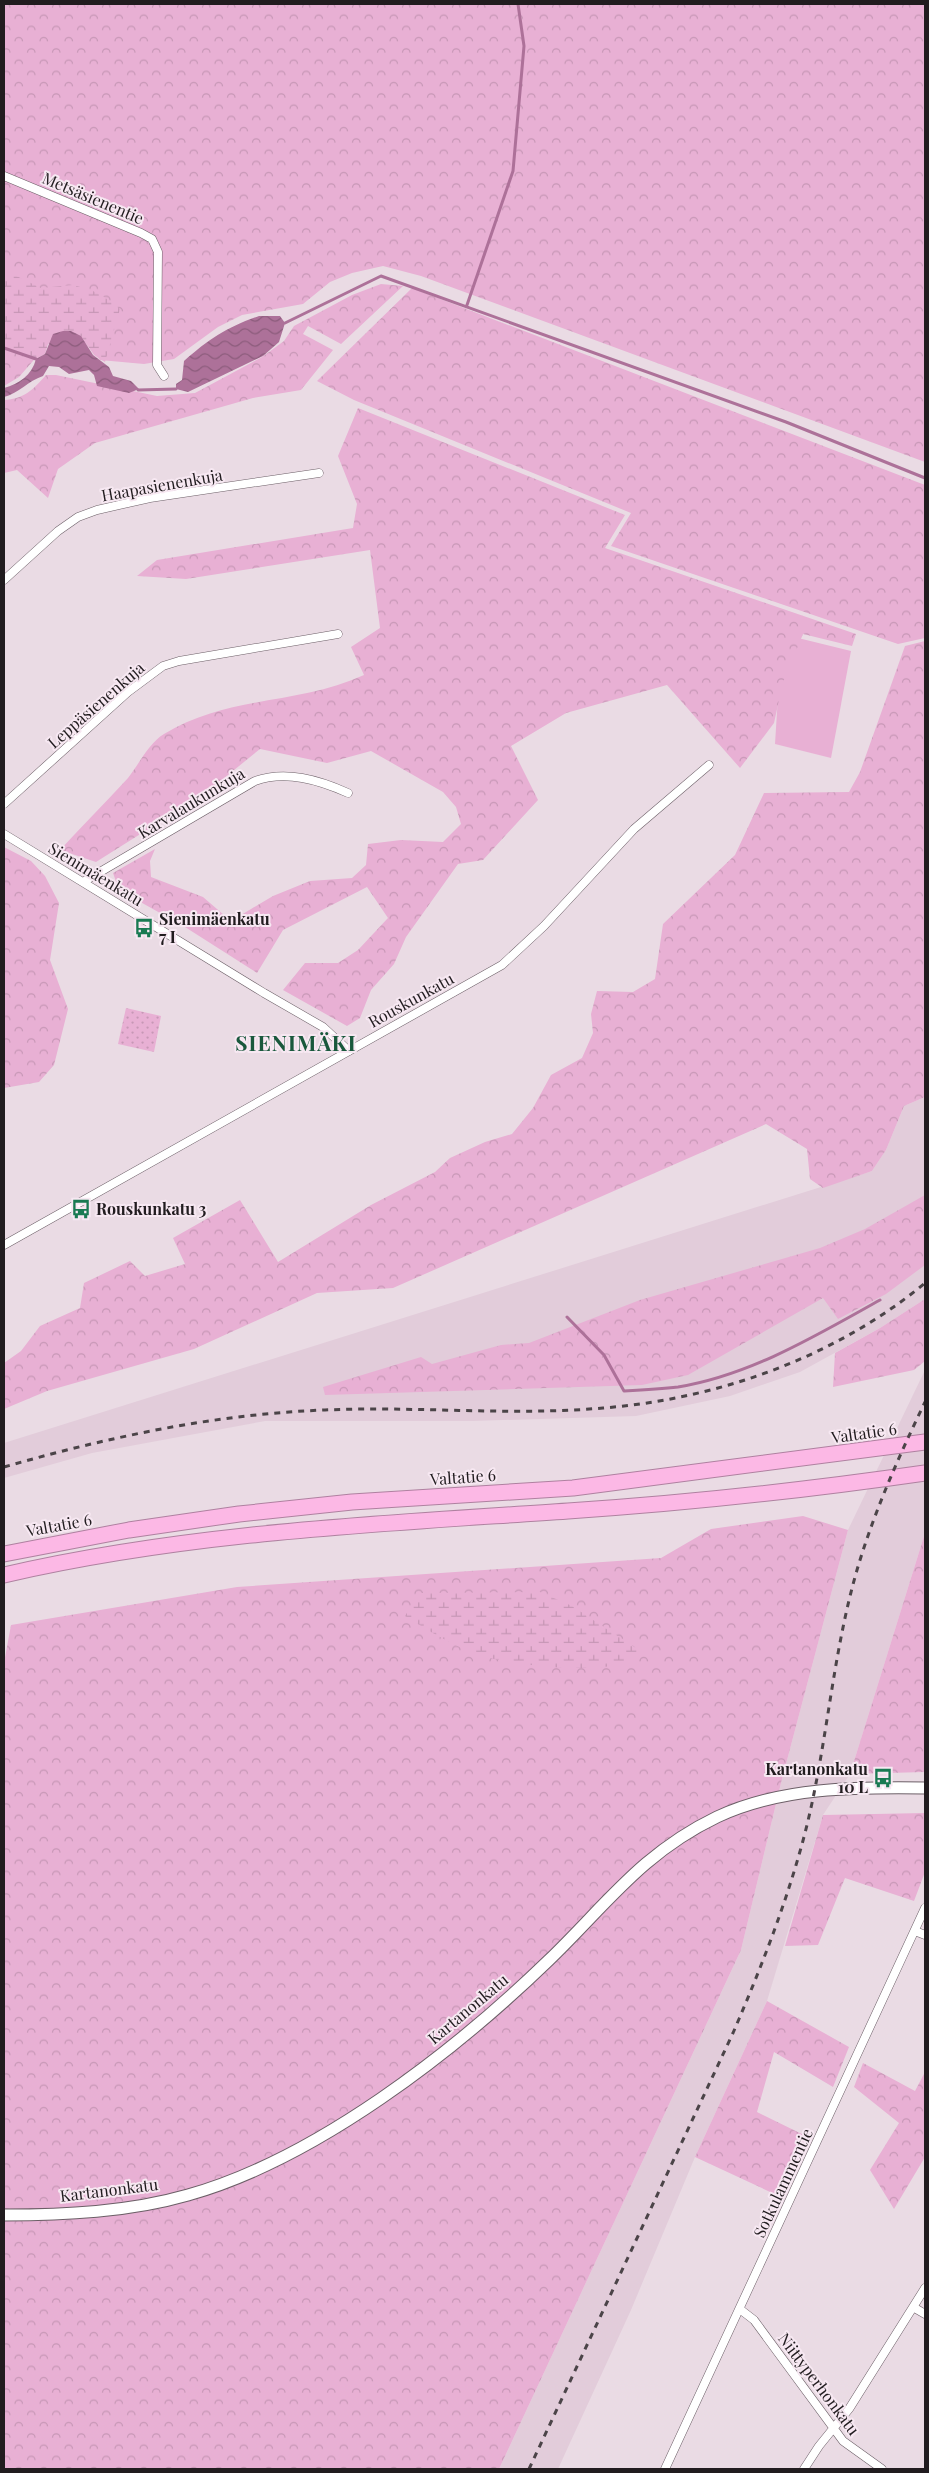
<svg xmlns="http://www.w3.org/2000/svg" width="929" height="2473" font-family="'Playfair Display',serif">
<style>
.built{fill:#e2ccda}
.green{fill:#e8b0d4}
.forest{fill:url(#forest-crowns)}
.wetland{fill:url(#wetland-marsh)}
.park{fill:url(#park-dots)}
.water{fill:url(#water-waves)}
.lines{fill:none;stroke-linecap:round;stroke-linejoin:round}
.stream{stroke:#ad7199;stroke-width:3}
.street-casing{stroke:#6c5f67;stroke-width:9}
.secondary-casing{stroke:#6c5f67;stroke-width:13}
.highway-casing{stroke:#af81a0;stroke-width:17}
.street{stroke:#fff;stroke-width:8}
.secondary{stroke:#fff;stroke-width:11}
.highway{stroke:#fcb8e5;stroke-width:15}
.rail{stroke:#4b4448;stroke-width:3;stroke-dasharray:6 6;stroke-linecap:butt}
.labels{text-anchor:middle;stroke-width:4;stroke-linejoin:round;paint-order:stroke}
.street-label{font-size:16px;fill:#211c1f;stroke:#f7e8f2}
.poi-label{font-size:16px;font-weight:bold;fill:#211c1f;stroke:#f7e8f2;text-anchor:start}
.district-label{font-size:21px;font-weight:bold;letter-spacing:1px;fill:#19583c;stroke:#f7e8f2}
</style>
<defs>
<pattern id="forest-crowns" width="20" height="18" patternUnits="userSpaceOnUse" patternTransform="scale(1.25)"><rect width="20" height="18" fill="#e8b0d4"/><path d="M2 6a3 3 0 1 1 6 0M12 15a3 3 0 1 1 6 0" fill="none" stroke="#c797b6"/></pattern>
<pattern id="wetland-marsh" width="20" height="14" patternUnits="userSpaceOnUse" patternTransform="scale(1.25)"><rect width="20" height="14" fill="#e8b0d4"/><path d="M1 5h8M5 5V1M11 12h8M15 12V8" fill="none" stroke="#c797b6"/></pattern>
<pattern id="park-dots" width="8" height="8" patternUnits="userSpaceOnUse" patternTransform="scale(1.25)"><rect width="8" height="8" fill="#e8b0d4"/><path d="M2 2h.1M6 6h.1" fill="none" stroke="#c797b6" stroke-width="1.8" stroke-linecap="round"/></pattern>
<pattern id="water-waves" width="16" height="10" patternUnits="userSpaceOnUse" patternTransform="scale(1.25)"><rect width="16" height="10" fill="#ad7199"/><path d="M0 5q4-4 8 0t8 0" fill="none" stroke="#8c5c7c"/></pattern>
</defs>
<rect width="100%" height="100%" fill="#eadbe4"/>
<path class="built" d="M925,1097V1299L880,1328L800,1372L730,1396L636,1416L473,1421H265L92,1453L4,1478V1443L872,1171L886,1150L904,1106Z
M925,1370V1533L850,1774L823,1815L767,2001L695,2157L631,2310L558,2469H499L741,1950L781,1783L848,1530Z"/>
<path class="green" d="M794,637L851,651L831,758L775,744L778,696Z"/>
<path class="forest" d="M4,4H925V462L421,276L383,266L352,273L330,282L303,304L242,315L218,327L174,359L144,364L100,360L74,330H60L19,377L4,386Z
M381,284L403,286L341,344L308,326L303,334L333,350L301,390L253,398L95,443L58,469L48,498L17,470L4,473V400C24,399 33,390 46,375H56L157,396L195,393L262,357L284,341L294,326L352,295Z
M412,288L925,485V638L898,644L611,546L631,513L354,400L317,381Z
M358,408L625,515L605,548L856,634L852,646L803,634L783,682L774,723L740,768L667,685L566,713L511,746L538,800L483,860L458,864L406,937L394,964L371,990L360,1018L347,1026L283,990L305,963H338L358,950L388,918L367,887L283,930L257,973L185,927L119,890L113,873L155,849L150,861L151,877L203,897L231,921L273,896L310,881L352,878L366,865L368,844L401,840L443,842L461,824L456,807L443,792L371,751L327,763L260,749L207,792L96,862L60,850C82,826 106,802 128,778C139,764 149,743 164,734C228,695 299,705 364,675L351,647L380,628L370,550L186,579L137,576L157,560L353,528L357,504L338,456Z
M925,641V1097L904,1106L886,1150L872,1171L823,1188L810,1179L807,1149L766,1124L393,1288L317,1293L194,1349L47,1391L4,1409V1363L21,1351L40,1326L80,1308L84,1283L130,1261L145,1276L185,1264L173,1238L240,1200L278,1262L371,1205L435,1172L450,1158L485,1142L512,1134L533,1108L551,1075L582,1058L593,1033L591,1014L597,991L633,992L655,979L663,924L735,855L764,793L849,792L860,772L905,646Z
M4,847L31,861L45,876L59,903L50,960L68,1009L54,1065L39,1082L4,1088Z
M925,1195V1265L886,1294L838,1319L823,1298L688,1375L642,1385L325,1395L323,1387L421,1357L432,1364L501,1345L529,1343L640,1300L820,1248L865,1229Z
M925,1299V1361L914,1370L833,1387L835,1353L880,1328Z
M803,1516L848,1530L781,1783L741,1950L499,2469H4V1663L11,1625L237,1587L661,1558L711,1529Z
M925,1533V1772L850,1774Z
M925,1813V1872L914,1901L845,1878L818,1945L785,1946L823,1815Z
M767,2001L849,2047L833,2087L774,2052L757,2112L810,2138L781,2197L695,2157Z
M863,2063L915,2091L925,2072V2157L894,2209L870,2170L899,2123L854,2087Z"/>
<path class="wetland" d="M4,270L41,288L73,285L91,290L106,298L120,309L105,362L94,355L81,336L48,344L45,354L36,359L4,348Z
M540,1592L572,1606L642,1652C636,1655 629,1660 622,1663C593,1674 512,1665 482,1656C455,1647 429,1631 405,1616L419,1593Z"/>
<path class="park" d="M126,1008L161,1016L154,1052L118,1044Z"/>
<path class="water" d="M259,316H280L285,323L279,342L263,356L188,392L176,389V384L182,380L184,361C209,339 227,327 259,316Z
M63,331H71L81,336L93,355L109,367L113,376L131,381L139,389L129,393L97,386L94,375L89,370L69,374L59,367L49,366L43,376C28,381 19,393 4,397V388C19,384 32,375 36,359L45,354L53,334Z"/>
<g class="lines">
<path class="stream" d="M467,305L513,171L524,46L518,4
M285,323L381,276L786,422L925,478
M4,348L36,359
M138,390L176,389
M567,1317L604,1355L624,1391C642,1390 660,1389 678,1387C751,1375 817,1335 880,1300"/>
<defs>
<path id="street" d="M4,176L141,233L152,239L158,252L157,365L164,376
M4,580L58,531L78,517L97,510L150,498L319,473
M4,804L128,692L163,666L179,661L338,634
M4,834L264,993L323,1027L349,1051
M83,882L255,781C286,770 319,780 348,793
M4,1245L502,965L544,926L634,829L709,765
M915,1931L925,1935
M913,2307L925,2314
M741,2310L754,2320L843,2441L882,2469
M665,2469L925,1908
M804,2469L819,2446L849,2409L925,2288"/>
<path id="secondary" d="M4,2215C64,2215 129,2212 188,2195C316,2159 454,2052 549,1960C606,1905 642,1853 717,1817C780,1787 857,1787 925,1788"/>
<path id="highway" d="M4,1554L129,1530L239,1514L352,1502L573,1488L925,1442
M4,1575C189,1532 380,1524 568,1511C688,1503 807,1490 925,1473"/>
</defs>
<use href="#street" class="street-casing"/>
<use href="#secondary" class="secondary-casing"/>
<use href="#highway" class="highway-casing"/>
<use href="#street" class="street"/>
<use href="#secondary" class="secondary"/>
<use href="#highway" class="highway"/>
<path class="rail" d="M4,1467C109,1437 215,1414 325,1410C417,1406 511,1416 603,1408C718,1399 836,1357 925,1283
M529,2469L733,2033C761,1968 787,1902 805,1833C827,1747 832,1656 857,1570C874,1512 899,1456 925,1402"/>
</g>
<defs>
<symbol id="bus-bare" viewBox="-9 -9 18 18"><path d="M-5-6H5V4H4V6H2V4H-2V6H-4V4H-5ZM-3.5-4V0h7V-4ZM-3.5 1.2v1.5H-2V1.2ZM2 1.2v1.5H3.5V1.2Z" fill="#197a52" stroke="#f7e8f2" stroke-width="2.5" paint-order="stroke"/></symbol>
</defs>
<g fill-rule="evenodd">
<use href="#bus-bare" x="130" y="914" width="28" height="28"/>
<use href="#bus-bare" x="67" y="1195" width="28" height="28"/>
<use href="#bus-bare" x="869" y="1764" width="28" height="28"/>
</g>
<g class="labels">
<g class="street-label">
<text transform="translate(93 198) rotate(23)" y="6">Metsäsienentie</text>
<text transform="translate(162 485) rotate(-10)" y="6">Haapasienenkuja</text>
<text transform="translate(96 705) rotate(-41)" y="6">Leppäsienenkuja</text>
<text transform="translate(191 803) rotate(-31)" y="6">Karvalaukunkuja</text>
<text transform="translate(96 874) rotate(31)" y="6">Sienimäenkatu</text>
<text transform="translate(411 1000) rotate(-29)" y="6">Rouskunkatu</text>
<text transform="translate(864 1433) rotate(-8)" y="6">Valtatie 6</text>
<text transform="translate(463 1477) rotate(-4)" y="6">Valtatie 6</text>
<text transform="translate(59 1525) rotate(-10)" y="6">Valtatie 6</text>
<text transform="translate(468 2009) rotate(-40)" y="6">Kartanonkatu</text>
<text transform="translate(783 2183) rotate(-65)" y="6">Sotkulammentie</text>
<text transform="translate(109 2190) rotate(-7)" y="6">Kartanonkatu</text>
<text transform="translate(819 2384) rotate(53)" y="6">Niittyperhonkatu</text>
</g>
<g class="poi-label">
<text x="159" y="925">Sienimäenkatu<tspan x="159" dy="18">7 I</tspan></text>
<text x="96" y="1215">Rouskunkatu 3</text>
<text x="868" y="1775" text-anchor="end">Kartanonkatu<tspan x="868" dy="18">10 L</tspan></text>
</g>
<g class="district-label">
<text x="296" y="1051">SIENIMÄKI</text>
</g>
</g>
<rect width="929" height="2473" fill="none" stroke="#211c1f" stroke-width="10"/>
</svg>
